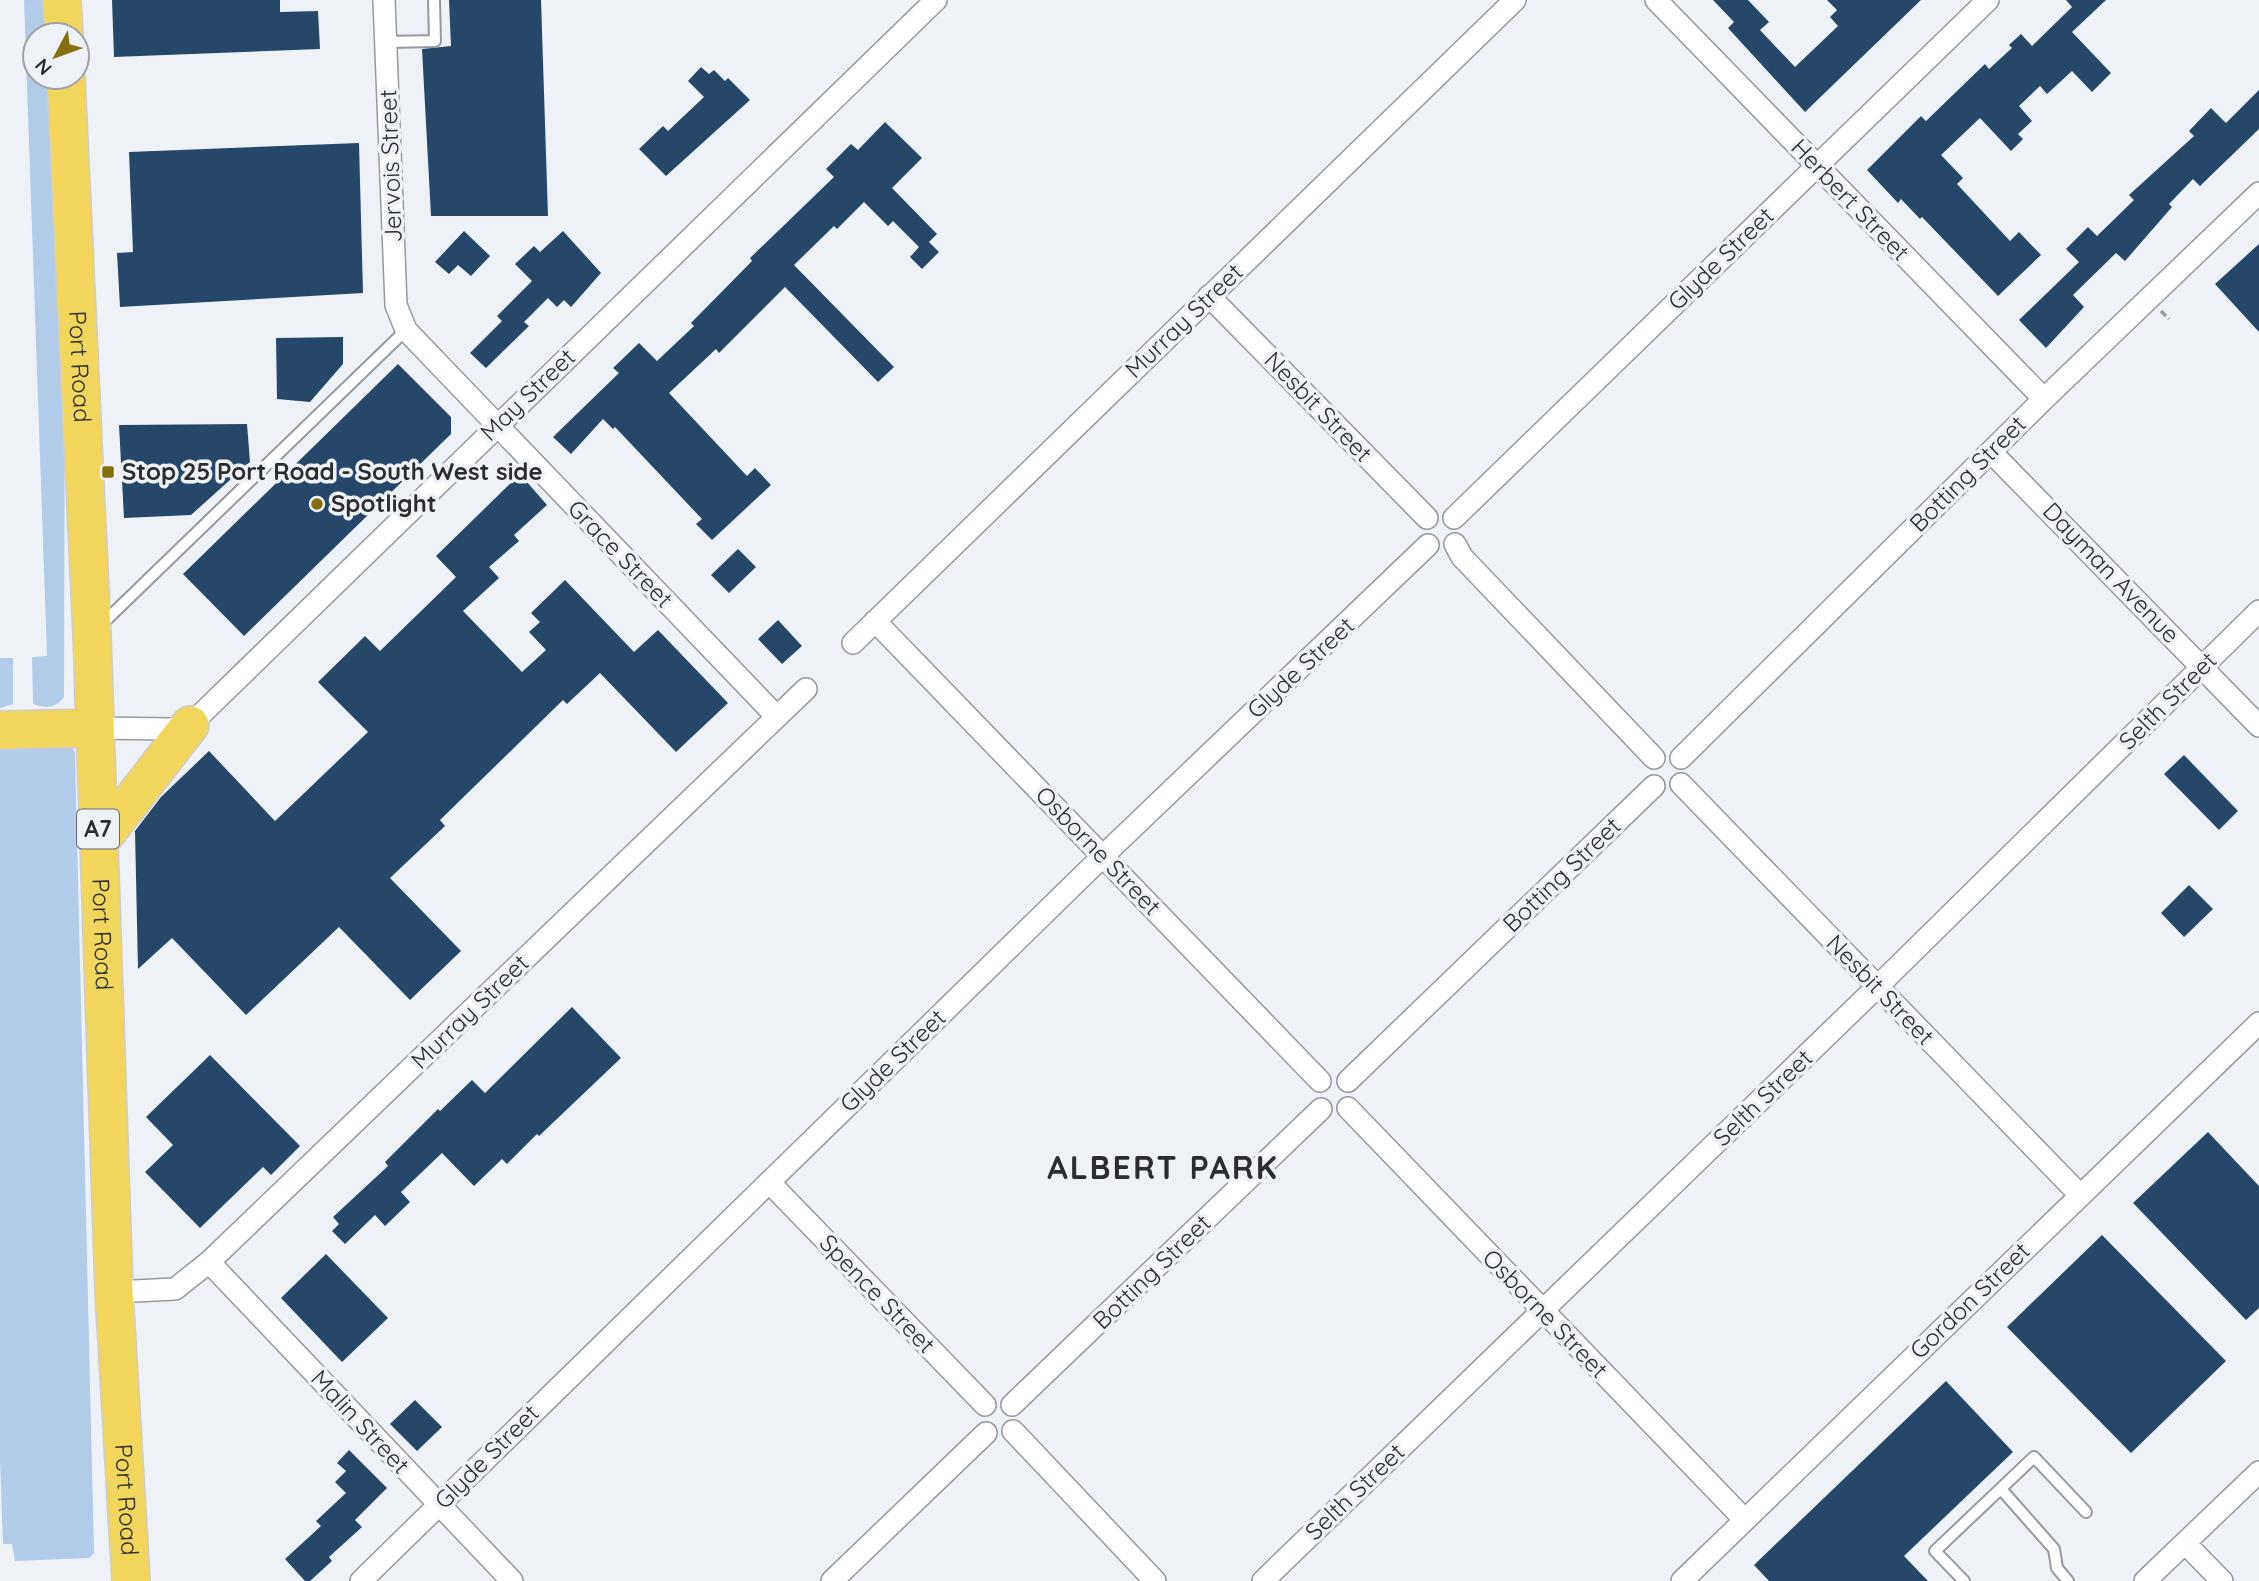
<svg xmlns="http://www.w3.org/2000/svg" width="2259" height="1581" font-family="Quicksand,sans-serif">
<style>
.green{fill:#b1cbe8}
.building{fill:#26476a}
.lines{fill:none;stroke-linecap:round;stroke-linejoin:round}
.lane-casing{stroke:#969a9e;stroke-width:14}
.street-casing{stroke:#969a9e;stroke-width:24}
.highway-casing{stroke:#cccdcd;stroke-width:40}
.path{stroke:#9c9fa2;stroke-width:3.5;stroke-dasharray:7 3.5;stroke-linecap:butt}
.lane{stroke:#fff;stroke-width:10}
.street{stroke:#fff;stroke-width:21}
.highway{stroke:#f2d65c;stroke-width:37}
.poi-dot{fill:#84700f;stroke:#eef2f6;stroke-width:2.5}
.labels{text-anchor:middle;stroke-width:7;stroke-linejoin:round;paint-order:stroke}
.shield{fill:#eef2f6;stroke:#66686a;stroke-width:2}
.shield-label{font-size:23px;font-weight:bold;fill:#2b2d2e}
.street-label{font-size:24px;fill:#2b2d2e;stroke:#eef2f6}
.poi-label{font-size:24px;font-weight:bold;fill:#2b2d2e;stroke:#eef2f6;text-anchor:start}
.district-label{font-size:32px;font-weight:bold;letter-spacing:2px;fill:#2b2d2e;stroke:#eef2f6}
</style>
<rect width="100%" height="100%" fill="#eef2f6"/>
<path class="green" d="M24,0H46L48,35H35V77H51L65,313L64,697C55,709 46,708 33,704L32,657L47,656Z
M0,658H13V704L0,708Z
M0,741L70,743L75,752L94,1553L89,1558L15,1561L12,1544H3L0,1460Z"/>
<path class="building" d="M112,0H280V12L318,11L320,49L114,57Z
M449,0H541L548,216H431L422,49L451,46Z
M1713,0H1748L1769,22L1760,30L1795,67L1838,26L1830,17L1837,10L1827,0H1921L1805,112L1728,28L1734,22Z
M2066,0H2106L2072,32L2111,73L2092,92L2072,71L2047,94L2040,86L2019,106L2032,121L2018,134L2023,139L2011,151L1980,118L1941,155L1963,178L1957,184L2010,241L2019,232L2041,255L1998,296L1922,217L1920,219L1901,199L1898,203L1867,170L1921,116L1926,121L1985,64L1989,69L2012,48L2009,45L2021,34L2032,46L2072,7Z
M701,67L709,74L714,70L725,81L728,78L750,100L666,176L639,149L663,126L668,131L704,97L688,81Z
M2259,90V129L2200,186L2193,179L2169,204L2172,207L2125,261L2116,253L2073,295L2084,307L2046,348L2019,320L2079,262L2066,249L2088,227L2097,236L2134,200L2129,195L2194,136L2189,131L2211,108L2226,123Z
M885,122L922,158L892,188L937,234L929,242L939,252L922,269L910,257L919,247L893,221L888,226L864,202L837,229L834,226L794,265L894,367L878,382L785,287L719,353L716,349L669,393L747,476L755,468L771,485L712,540L696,524L702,519L615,427L613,429L603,419L571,454L553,437L619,373L613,368L639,343L657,361L694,326L691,323L752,261L750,258L834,177L826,169L851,144L858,150Z
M359,143L363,293L120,307L117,253L133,252L129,152Z
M464,231L490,256L471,276L458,265L449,274L435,262Z
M563,231L601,273L571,307L564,300L557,307L548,298L524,322L529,326L486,368L470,353L502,321L497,316L532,281L515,264L534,246L540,252Z
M2259,244V332L2215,284Z
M343,337V364L310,402L277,399L276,338Z
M398,364L451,417V434L244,636L183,574Z
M247,424L250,462L191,515L124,518L119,425Z
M520,474L547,505L514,535L519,541L489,567L499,578L463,611L522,672L546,650L529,632L540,622L531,613L565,580L634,652L658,630L728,703L676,752L600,673L567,704L563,700L440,820L445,826L390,878L461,951L410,1000L339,927L246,1015L172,938L138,969L135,831L161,797L209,751L275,821L368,732L318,682L365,636L380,651L456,577L436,556Z
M738,549L756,567L729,593L711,575Z
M778,620L802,646L782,664L758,639Z
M2184,755L2238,811L2219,830L2164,774Z
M2189,885L2213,909L2184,937L2161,913Z
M572,1007L621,1058L539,1136L537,1134L507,1164L502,1159L474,1186L442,1153L401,1192L410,1202L385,1226L375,1215L345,1244L332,1231L339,1224L333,1217L388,1166L385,1162L438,1109L440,1111L472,1080L485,1093Z
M210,1055L300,1146L271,1175L263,1167L200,1228L145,1172L173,1145L146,1117Z
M2208,1132L2259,1186V1308L2246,1320L2133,1203Z
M2102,1235L2226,1361L2131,1453L2007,1327Z
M326,1254L388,1318L342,1362L281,1298Z
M1946,1381L2013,1452L1904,1556L1928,1581H1769L1754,1565Z
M415,1400L442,1427L417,1451L390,1424Z
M349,1450L387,1488L355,1520L362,1527L329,1557L332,1561L310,1581H305L285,1559L321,1526L316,1521L346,1493L335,1482L346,1471L337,1463Z"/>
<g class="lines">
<defs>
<path id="lane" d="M386,42L435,41L434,0
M101,625L406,330
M2001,1489L2054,1549L2057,1568L2068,1581
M1964,1581L1935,1551L2034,1457L2086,1512"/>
<path id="street" d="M384,0L396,305L406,330L777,717
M1656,0L2044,399
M1209,296L1427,518
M1991,452L2259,726
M1454,518L1988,0
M1455,544L1462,557L1654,758
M875,621L1320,1081
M853,643L1515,0
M95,728L171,729L190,725L936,0
M1681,758L2044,399L2259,193
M1681,784L2080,1195
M1348,1081L1654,786
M1348,1108L1744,1519
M769,1182L985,1405
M209,1262L512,1581
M114,1292L175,1289L209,1262L806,689
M1012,1405L1321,1109
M1013,1431L1155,1581
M2185,1543L2222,1581
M361,1581L1103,856L1428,545
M832,1581L986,1433
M1263,1581L1877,987L2259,611
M1682,1581L2259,1023
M2145,1581L2259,1472"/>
<g id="highway">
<path d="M62,0L64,35"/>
<path id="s1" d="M66,77L92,635L114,1292L131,1581"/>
<path d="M0,730L95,728"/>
<path d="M98,844L190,725"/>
</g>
</defs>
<use href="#lane" class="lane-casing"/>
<use href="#street" class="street-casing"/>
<use href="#highway" class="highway-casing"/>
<path class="path" d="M2161,311L2169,319"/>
<use href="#lane" class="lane"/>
<use href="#street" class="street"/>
<use href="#highway" class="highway"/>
</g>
<g class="poi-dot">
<rect x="101" y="465" width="14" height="14" rx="3.5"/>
<circle cx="317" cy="504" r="7"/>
</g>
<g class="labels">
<rect class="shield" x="77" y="809.5" width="42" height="39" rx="5"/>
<g class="shield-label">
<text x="98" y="837">A7</text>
</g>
<g class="street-label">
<text transform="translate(391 166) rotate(-92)" y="8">Jervois Street</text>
<text transform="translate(1850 200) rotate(46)" y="8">Herbert Street</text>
<text transform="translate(1721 259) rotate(-44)" y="8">Glyde Street</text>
<text transform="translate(1184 321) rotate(-44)" y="8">Murray Street</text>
<text dy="8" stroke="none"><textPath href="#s1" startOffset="290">Port Road</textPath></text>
<text transform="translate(528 395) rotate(-44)" y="8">May Street</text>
<text transform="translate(1318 407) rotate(46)" y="8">Nesbit Street</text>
<text transform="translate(1968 474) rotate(-45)" y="8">Botting Street</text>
<text transform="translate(620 554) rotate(46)" y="8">Grace Street</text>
<text transform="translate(2111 573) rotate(46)" y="8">Dayman Avenue</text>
<text transform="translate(1301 668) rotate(-43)" y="8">Glyde Street</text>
<text transform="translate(2168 701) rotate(-45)" y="8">Selth Street</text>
<text transform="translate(1098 851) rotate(46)" y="8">Osborne Street</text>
<text transform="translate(1562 875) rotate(-44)" y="8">Botting Street</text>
<text dy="8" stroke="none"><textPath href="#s1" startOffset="858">Port Road</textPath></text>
<text transform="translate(1880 990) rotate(46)" y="8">Nesbit Street</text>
<text transform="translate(470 1012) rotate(-44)" y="8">Murray Street</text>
<text transform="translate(893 1061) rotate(-44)" y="8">Glyde Street</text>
<text transform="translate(1763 1098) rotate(-44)" y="8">Selth Street</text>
<text transform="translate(1152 1272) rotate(-44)" y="8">Botting Street</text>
<text transform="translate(877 1294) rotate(46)" y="8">Spence Street</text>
<text transform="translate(1970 1301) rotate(-44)" y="8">Gordon Street</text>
<text transform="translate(1545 1314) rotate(46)" y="8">Osborne Street</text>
<text transform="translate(360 1422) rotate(47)" y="8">Malin Street</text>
<text transform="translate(487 1457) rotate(-45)" y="8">Glyde Street</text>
<text transform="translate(1355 1492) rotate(-44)" y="8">Selth Street</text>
<text dy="8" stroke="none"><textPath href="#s1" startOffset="1424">Port Road</textPath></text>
</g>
<g class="poi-label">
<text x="122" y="480">Stop 25 Port Road - South West side</text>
<text x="331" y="512">Spotlight</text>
</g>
<g class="district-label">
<text x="1163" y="1179">ALBERT PARK</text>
</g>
</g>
<g transform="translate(56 56) rotate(229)"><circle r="33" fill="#eef2f6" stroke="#a0a3a6" stroke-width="2"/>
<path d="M0-5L12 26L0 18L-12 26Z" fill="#84700f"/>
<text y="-10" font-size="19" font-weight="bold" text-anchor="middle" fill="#2b2d2e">N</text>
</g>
</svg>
